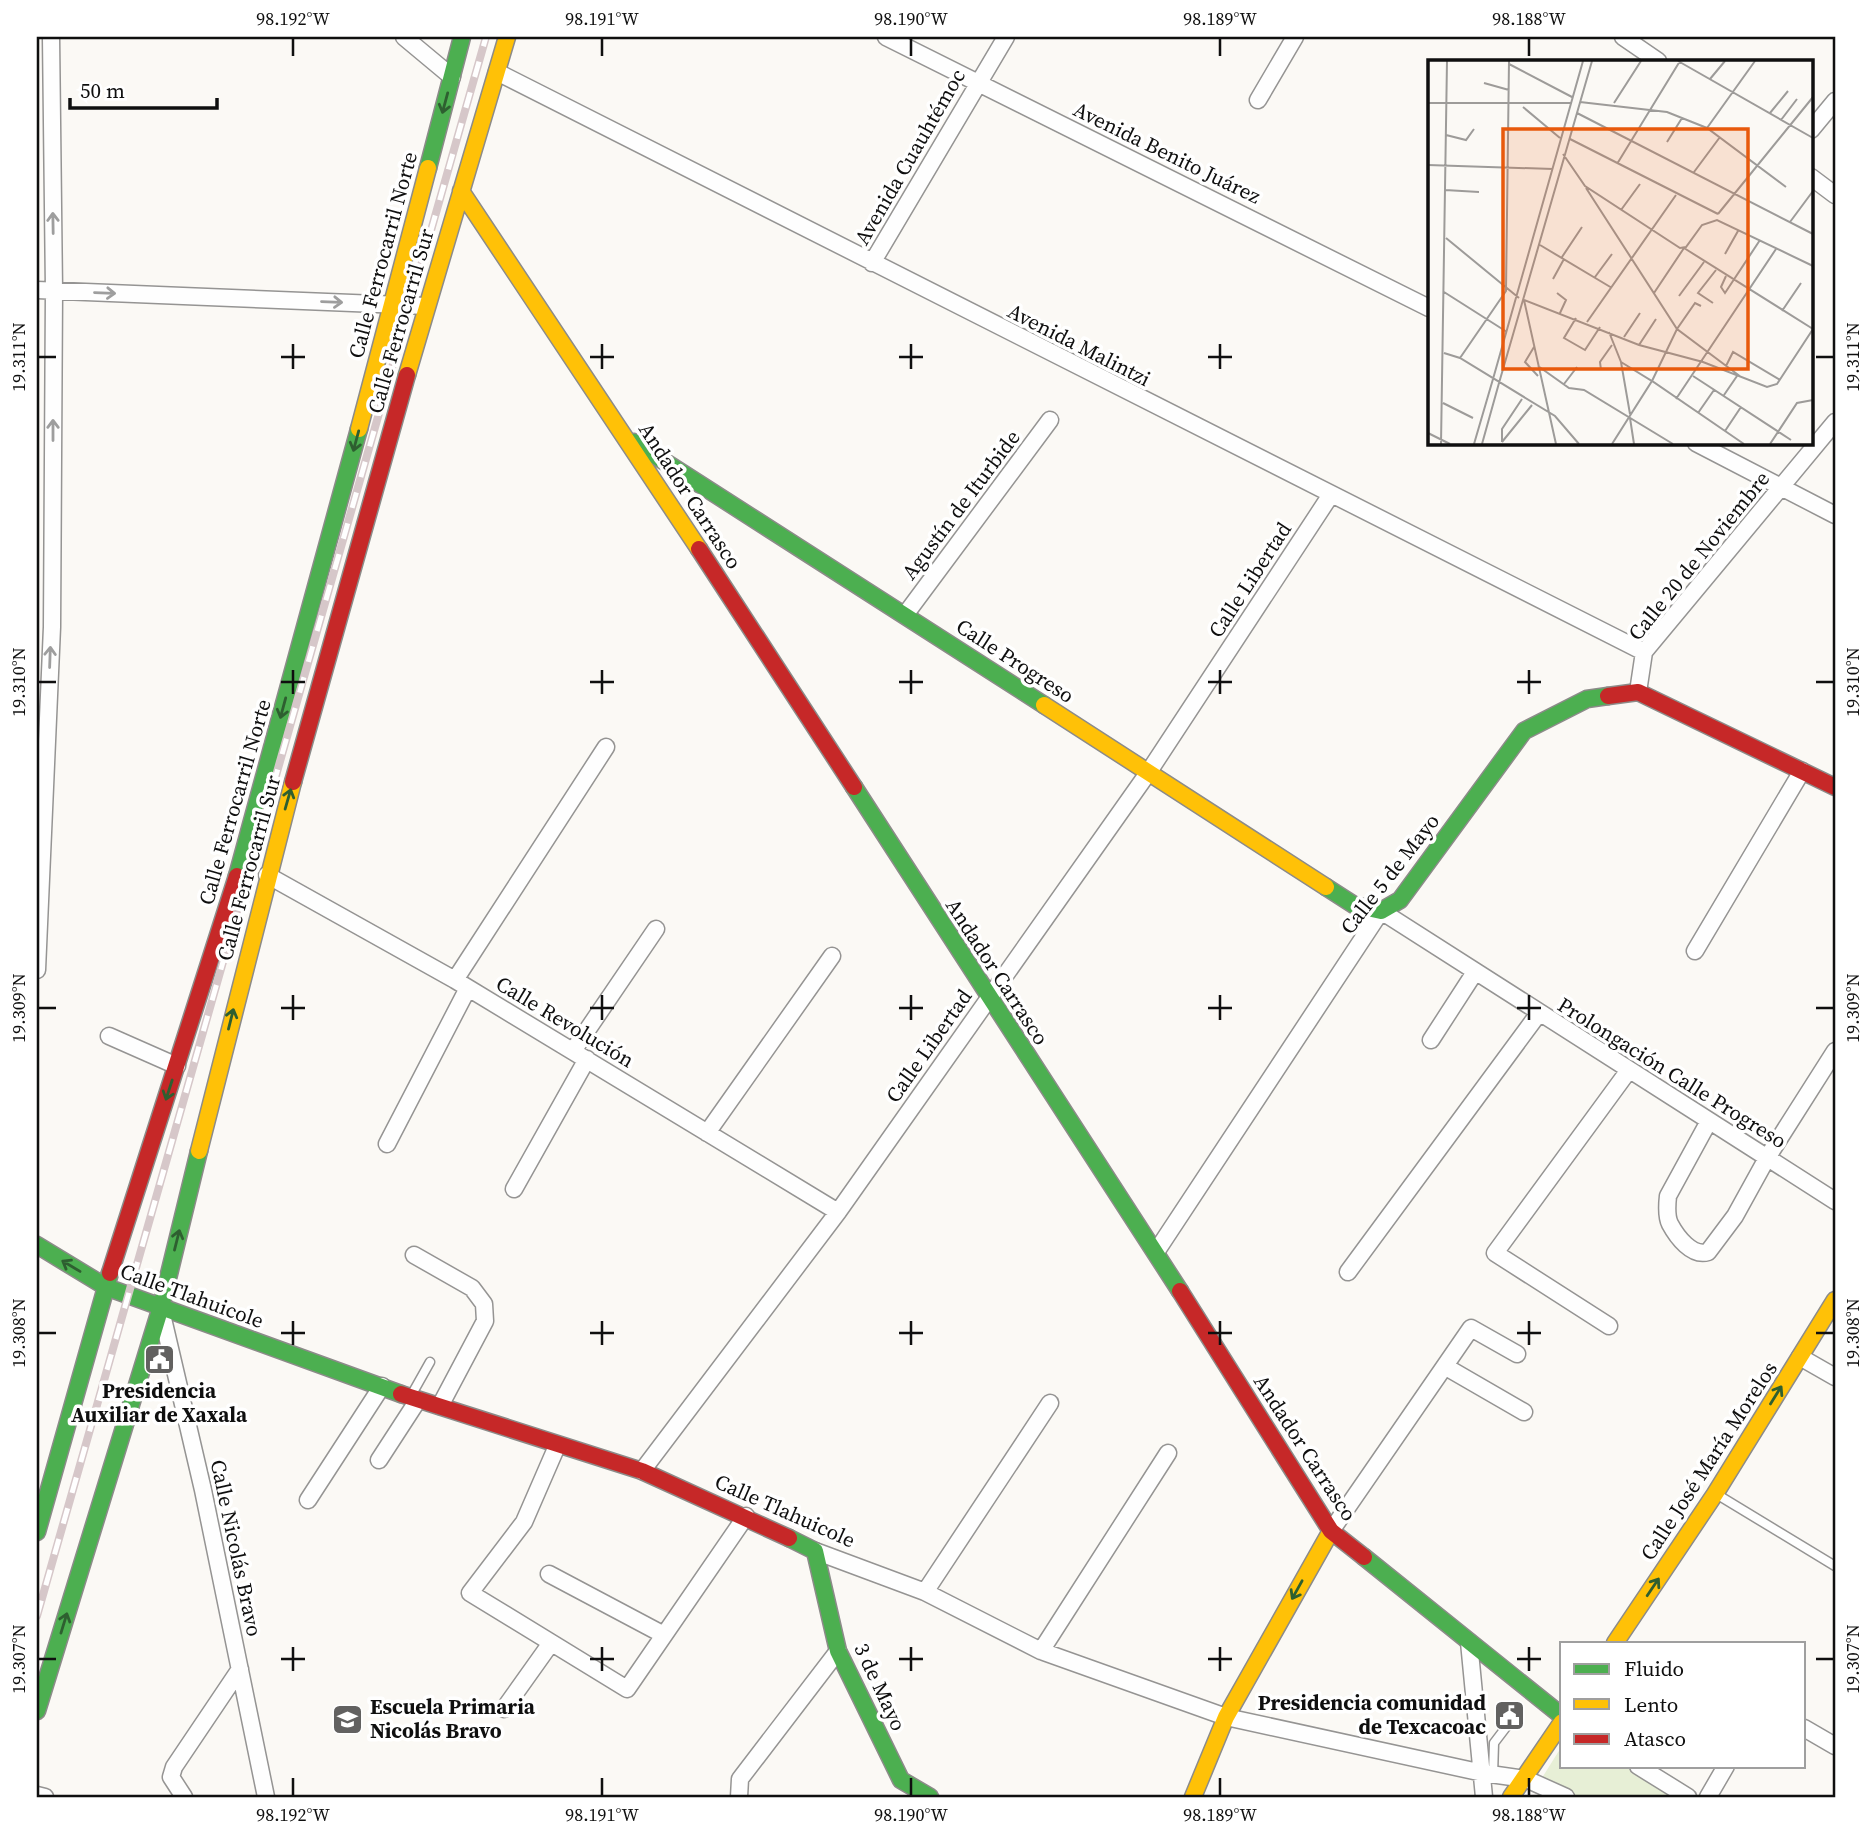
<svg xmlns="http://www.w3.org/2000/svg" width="1872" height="1834" font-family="'Source Serif 4',serif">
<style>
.green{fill:#e7efd6}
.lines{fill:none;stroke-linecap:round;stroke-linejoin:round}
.lane-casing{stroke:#959493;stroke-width:11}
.street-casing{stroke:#959493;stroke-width:19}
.fast-casing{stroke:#8c8b89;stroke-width:19}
.slow-casing{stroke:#8c8b89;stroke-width:19}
.jam-casing{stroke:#8c8b89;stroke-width:19}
.lane{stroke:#fefefe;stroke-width:8}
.street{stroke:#fefefe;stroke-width:16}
.fast{stroke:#4caf50;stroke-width:16}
.slow{stroke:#ffc107;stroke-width:16}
.jam{stroke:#c62828;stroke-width:16}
.rail-casing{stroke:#d6c7c9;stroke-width:8}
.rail{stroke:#fff;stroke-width:5;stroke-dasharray:16;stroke-linecap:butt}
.oneway{stroke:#2e5f30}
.oneway2{stroke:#9e9e9e}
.ticks{fill:none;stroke:#0f0f0f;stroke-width:2.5}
.labels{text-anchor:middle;stroke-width:7;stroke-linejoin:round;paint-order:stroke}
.street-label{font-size:21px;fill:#0f0f0f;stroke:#fff}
.poi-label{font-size:21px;font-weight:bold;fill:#0f0f0f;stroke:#fff}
.inset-road{fill:none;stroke:#9d9b99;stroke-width:2}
.view{fill:#e8590c;fill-opacity:0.15;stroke:#e8590c;stroke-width:3.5}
.inset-edge{fill:none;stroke:#0f0f0f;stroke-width:3.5}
.neatline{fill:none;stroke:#0f0f0f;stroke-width:2.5}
.ticks-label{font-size:18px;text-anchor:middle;fill:#0f0f0f}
</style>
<rect width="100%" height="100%" fill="#fbf9f5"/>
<path class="green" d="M1562,1746V1766H1626L1677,1797H1577L1540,1781Z"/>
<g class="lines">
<defs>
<path id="lane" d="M412,1394L430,1362
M1718,1495L1835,1566
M1493,1775L1494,1743L1510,1722"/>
<path id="street" d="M404,37L452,77
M886,37L1429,308
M1623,37L1658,61
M497,72L1644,652
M1258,100L1295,37
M1811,130L1835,101
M1811,177L1835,195
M872,263L1006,37
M37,290L426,306
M1696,443L1835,515
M905,615L1050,420
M1638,692L1644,652L1835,422
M267,875L455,980L838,1212
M1695,951L1802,771
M37,970L52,627L54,291L51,37
M455,980L606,747
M109,1036L177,1066
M1431,1040L1475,972
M573,1051L656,929
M1709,1121L1668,1196C1667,1205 1666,1216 1670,1224C1677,1237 1692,1257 1708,1252L1735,1216L1767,1158L1835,1051
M707,1133L832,956
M387,1144L468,988
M514,1189L587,1059
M1156,1252L1381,911L1835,1201
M414,1255L472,1288L484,1304L485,1321L440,1406
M1348,1272L1539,1013
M161,1310L203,1490L266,1797
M1609,1326L1495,1253L1629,1070
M1800,1357L1835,1377
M1446,1367L1524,1412
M557,1446L524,1522L470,1593L627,1689L746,1516
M379,1460L418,1400
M642,1471L838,1212L1148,773L1330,496
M308,1500L382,1386
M1331,1531L1471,1328L1517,1354
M815,1551L925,1592L1041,1651L1226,1717L1483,1773L1526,1779L1566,1797
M549,1574L664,1635
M925,1592L1050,1403
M1469,1642L1484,1797
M1041,1651L1168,1453
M504,1709L551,1643
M1804,1728L1835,1746
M1638,1766L1688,1797
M37,1795L45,1797
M184,1797L171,1777L174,1767L240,1669
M739,1797L740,1779L838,1651
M1708,1797L1726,1766"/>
<path id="fast" d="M428,168L462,37
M634,442L1044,705
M854,787L1180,1291
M237,876L359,429
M1326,887L1354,905L1381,911L1400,900L1524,731L1587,699L1608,696
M37,1245L106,1287L401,1394
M37,1532L110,1273
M789,1538L815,1551L838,1651L901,1780L930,1797
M1364,1557L1562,1716
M37,1711L161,1307L199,1151"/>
<path id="slow" d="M461,191L699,549
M407,375L507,37
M359,429L428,168
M1044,705L1326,887
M199,1151L293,782
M1615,1643L1715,1494L1835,1300
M1193,1797L1226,1717L1331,1531
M1511,1797L1562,1722"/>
<path id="jam" d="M699,549L854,787
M1608,696L1638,692L1835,787
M293,782L407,375
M110,1273L237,876
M1180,1291L1331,1531L1364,1557
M401,1394L642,1471L789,1538"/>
</defs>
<use href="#lane" class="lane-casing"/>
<use href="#street" class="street-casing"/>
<use href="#fast" class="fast-casing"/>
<use href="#slow" class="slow-casing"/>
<use href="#jam" class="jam-casing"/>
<use href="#lane" class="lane"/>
<use href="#street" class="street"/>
<use href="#fast" class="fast"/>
<use href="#slow" class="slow"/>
<use href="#jam" class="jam"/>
<defs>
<path id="rail" d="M37,1616L486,37"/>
</defs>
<use href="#rail" class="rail-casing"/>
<use href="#rail" class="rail"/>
</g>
<defs><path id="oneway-shaft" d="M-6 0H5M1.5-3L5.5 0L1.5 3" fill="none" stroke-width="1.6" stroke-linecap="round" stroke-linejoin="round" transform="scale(1.75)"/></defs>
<g class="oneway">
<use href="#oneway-shaft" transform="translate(445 103) rotate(105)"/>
<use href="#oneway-shaft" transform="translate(356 441) rotate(105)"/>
<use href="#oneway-shaft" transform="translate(283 708) rotate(105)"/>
<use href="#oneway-shaft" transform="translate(288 799) rotate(-74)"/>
<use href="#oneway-shaft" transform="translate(231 1019) rotate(-76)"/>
<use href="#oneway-shaft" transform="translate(169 1090) rotate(108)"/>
<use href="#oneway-shaft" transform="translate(177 1240) rotate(-76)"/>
<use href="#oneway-shaft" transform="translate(71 1266) rotate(-149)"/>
<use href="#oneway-shaft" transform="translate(1776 1395) rotate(-58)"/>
<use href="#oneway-shaft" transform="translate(1653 1587) rotate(-56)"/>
<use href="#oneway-shaft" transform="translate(1297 1590) rotate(119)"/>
<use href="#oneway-shaft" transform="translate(64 1623) rotate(-73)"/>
</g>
<g class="oneway2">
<use href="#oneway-shaft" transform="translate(53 223) rotate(-91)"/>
<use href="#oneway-shaft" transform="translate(105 293) rotate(2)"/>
<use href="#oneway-shaft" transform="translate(332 302) rotate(2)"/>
<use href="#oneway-shaft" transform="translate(53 430) rotate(-90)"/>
<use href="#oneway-shaft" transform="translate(50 657) rotate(-88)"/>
</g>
<path class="ticks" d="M293,38V56M602,38V56M911,38V56M1220,38V56M1529,38V56M293,344V369M602,344V369M911,344V369M1220,344V369M38,357H56M281,357H305M590,357H614M899,357H923M1208,357H1232M1816,357H1834M293,670V694M602,670V694M911,670V694M1220,670V694M1529,670V694M38,682H56M281,682H305M590,682H614M899,682H923M1208,682H1232M1517,682H1541M1816,682H1834M293,995V1020M602,995V1020M911,995V1020M1220,995V1020M1529,995V1020M38,1008H56M281,1008H305M590,1008H614M899,1008H923M1208,1008H1232M1517,1008H1541M1816,1008H1834M293,1321V1345M602,1321V1345M911,1321V1345M1220,1321V1345M1529,1321V1345M38,1333H56M281,1333H305M590,1333H614M899,1333H923M1208,1333H1232M1517,1333H1541M1816,1333H1834M293,1647V1671M602,1647V1671M911,1647V1671M1220,1647V1671M1529,1647V1671M38,1659H56M281,1659H305M590,1659H614M899,1659H923M1208,1659H1232M1517,1659H1541M1816,1659H1834M293,1778V1796M602,1778V1796M911,1778V1796M1220,1778V1796M1529,1778V1796"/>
<defs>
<symbol id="civic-square" viewBox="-11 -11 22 22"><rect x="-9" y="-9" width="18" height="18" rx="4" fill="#626160" stroke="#fff"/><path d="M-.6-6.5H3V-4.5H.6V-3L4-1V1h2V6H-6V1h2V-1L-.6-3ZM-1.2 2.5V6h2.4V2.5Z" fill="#fff"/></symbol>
<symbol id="school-square" viewBox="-11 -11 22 22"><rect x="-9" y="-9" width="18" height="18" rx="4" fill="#626160" stroke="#fff"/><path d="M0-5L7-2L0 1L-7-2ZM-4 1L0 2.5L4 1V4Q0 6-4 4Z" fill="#fff"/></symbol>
</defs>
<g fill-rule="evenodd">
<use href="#civic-square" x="142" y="1342" width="35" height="35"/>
<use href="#civic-square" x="1492" y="1698" width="35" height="35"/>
<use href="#school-square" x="330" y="1702" width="35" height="35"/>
</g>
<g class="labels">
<g class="street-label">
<text transform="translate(1167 153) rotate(26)" y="7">Avenida Benito Juárez</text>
<text transform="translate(910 157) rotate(-60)" y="7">Avenida Cuauhtémoc</text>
<text transform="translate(383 255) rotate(-75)" y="7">Calle Ferrocarril Norte</text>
<text transform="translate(401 321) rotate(-74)" y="7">Calle Ferrocarril Sur</text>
<text transform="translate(1079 345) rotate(27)" y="7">Avenida Malintzi</text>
<text transform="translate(690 496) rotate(57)" y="7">Andador Carrasco</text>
<text transform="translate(961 505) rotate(-53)" y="7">Agustín de Iturbide</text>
<text transform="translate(1699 556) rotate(-51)" y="7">Calle 20 de Noviembre</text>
<text transform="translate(1250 580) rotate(-57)" y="7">Calle Libertad</text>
<text transform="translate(1015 661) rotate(33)" y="7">Calle Progreso</text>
<text transform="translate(235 802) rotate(-74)" y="7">Calle Ferrocarril Norte</text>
<text transform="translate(249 868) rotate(-75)" y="7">Calle Ferrocarril Sur</text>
<text transform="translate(1390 874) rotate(-52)" y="7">Calle 5 de Mayo</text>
<text transform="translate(997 972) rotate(57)" y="7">Andador Carrasco</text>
<text transform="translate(565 1022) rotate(31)" y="7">Calle Revolución</text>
<text transform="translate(929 1046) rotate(-55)" y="7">Calle Libertad</text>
<text transform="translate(1672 1073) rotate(32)" y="7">Prolongación Calle Progreso</text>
<text transform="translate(192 1296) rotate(20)" y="7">Calle Tlahuicole</text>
<text transform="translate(1305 1448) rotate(57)" y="7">Andador Carrasco</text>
<text transform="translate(1709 1461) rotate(-57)" y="7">Calle José María Morelos</text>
<text transform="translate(785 1511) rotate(24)" y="7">Calle Tlahuicole</text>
<text transform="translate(236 1548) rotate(78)" y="7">Calle Nicolás Bravo</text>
<text transform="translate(880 1687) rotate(65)" y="7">3 de Mayo</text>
</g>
<g class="poi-label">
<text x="159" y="1398">Presidencia<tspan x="159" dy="24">Auxiliar de Xaxala</tspan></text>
<text x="1486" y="1710" text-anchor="end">Presidencia comunidad<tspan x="1486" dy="24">de Texcacoac</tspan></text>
<text x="370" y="1714" text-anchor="start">Escuela Primaria<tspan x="370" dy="24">Nicolás Bravo</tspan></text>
</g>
</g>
<g transform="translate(1428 60)">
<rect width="385" height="385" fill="#fbf9f5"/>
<path class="inset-road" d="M250,1L385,78M81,4L144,37M282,19L297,1M56,23L81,30M152,42L239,52L279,68L358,127M0,43H143M186,43L213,1M95,47L132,78M149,53L385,174M342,53L360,31M353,60L369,39M279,68L327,1M18,75L38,80L46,69M142,79L290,154M239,82L254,58M135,94L157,126L252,188L258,187L274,165L289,160L385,206M189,104L252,1M0,105L125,109M266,112L292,77M158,128L249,269L313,317M17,130L51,132M193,150L212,124M290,154L385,37M362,162L385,131M18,178L91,238M112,185L184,228M297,194L310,171M134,197L154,167M298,216L293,227L297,233L332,180M167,217L184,194M125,219L136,199M16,232L79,272M129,233L138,240L132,253M226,233L256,188L385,269M251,236L276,202M96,240L211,285L275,302L339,327L349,324L385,269M96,240L128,384M285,243L270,233L288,210M354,251L373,223M148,258L136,278L157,290L172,267M159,262L248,135M181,272L193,302L202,354M196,277L212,253M211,285L228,259M106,287L97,302L110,316M16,293L32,298L127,356L151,384M32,298L78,231L81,1M193,302L224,321L249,269L267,243L273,246M110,306L141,328L156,330L245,384M298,306L305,292L352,320M173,310L172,302L184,285M265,316L363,380M65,319L155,1M71,323L164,1M136,324L149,307M296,335L309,316M248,339L348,189M15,343L45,358M270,353L286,330M202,358L206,384M297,371L313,347M0,373L22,384M74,382V369L94,339M74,382L104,345M13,384L19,1M46,384L65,319M54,384L71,323M184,384L224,321L316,384M342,384L369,343L385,340"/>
<path class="view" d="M75,69H320V309H75Z"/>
<rect width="385" height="385" class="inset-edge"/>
</g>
<rect width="1872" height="1834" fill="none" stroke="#ffffff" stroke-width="77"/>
<rect x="1560" y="1642" width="245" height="126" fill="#ffffff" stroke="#9f9f9f" stroke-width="2"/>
<rect x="1574" y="1664" width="35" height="10" fill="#4caf50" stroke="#9f9f9f" stroke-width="2"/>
<text x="1624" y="1676" font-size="21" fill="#0f0f0f">Fluido</text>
<rect x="1574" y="1699" width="35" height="10" fill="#ffc107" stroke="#9f9f9f" stroke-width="2"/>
<text x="1624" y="1712" font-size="21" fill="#0f0f0f">Lento</text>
<rect x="1574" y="1734" width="35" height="10" fill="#c62828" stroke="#9f9f9f" stroke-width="2"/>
<text x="1624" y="1746" font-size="21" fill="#0f0f0f">Atasco</text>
<path d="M70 98v10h147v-10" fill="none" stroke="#0f0f0f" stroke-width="3.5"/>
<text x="80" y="98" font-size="21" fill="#0f0f0f" stroke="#ffffff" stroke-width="5" paint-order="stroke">50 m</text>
<rect x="38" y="38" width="1796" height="1758" class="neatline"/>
<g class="ticks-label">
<text x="293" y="25">98.192°W</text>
<text x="602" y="25">98.191°W</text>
<text x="911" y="25">98.190°W</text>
<text x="1220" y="25">98.189°W</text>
<text x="1529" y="25">98.188°W</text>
<text transform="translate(19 357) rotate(-90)" y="6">19.311°N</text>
<text transform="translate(1853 357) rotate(-90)" y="6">19.311°N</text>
<text transform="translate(19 682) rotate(-90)" y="6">19.310°N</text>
<text transform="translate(1853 682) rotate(-90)" y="6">19.310°N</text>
<text transform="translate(19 1008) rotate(-90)" y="6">19.309°N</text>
<text transform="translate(1853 1008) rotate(-90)" y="6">19.309°N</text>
<text transform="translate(19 1333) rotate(-90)" y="6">19.308°N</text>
<text transform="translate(1853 1333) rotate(-90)" y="6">19.308°N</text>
<text transform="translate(19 1659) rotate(-90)" y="6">19.307°N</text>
<text transform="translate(1853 1659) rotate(-90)" y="6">19.307°N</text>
<text x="293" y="1821">98.192°W</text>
<text x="602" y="1821">98.191°W</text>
<text x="911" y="1821">98.190°W</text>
<text x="1220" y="1821">98.189°W</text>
<text x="1529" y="1821">98.188°W</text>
</g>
</svg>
